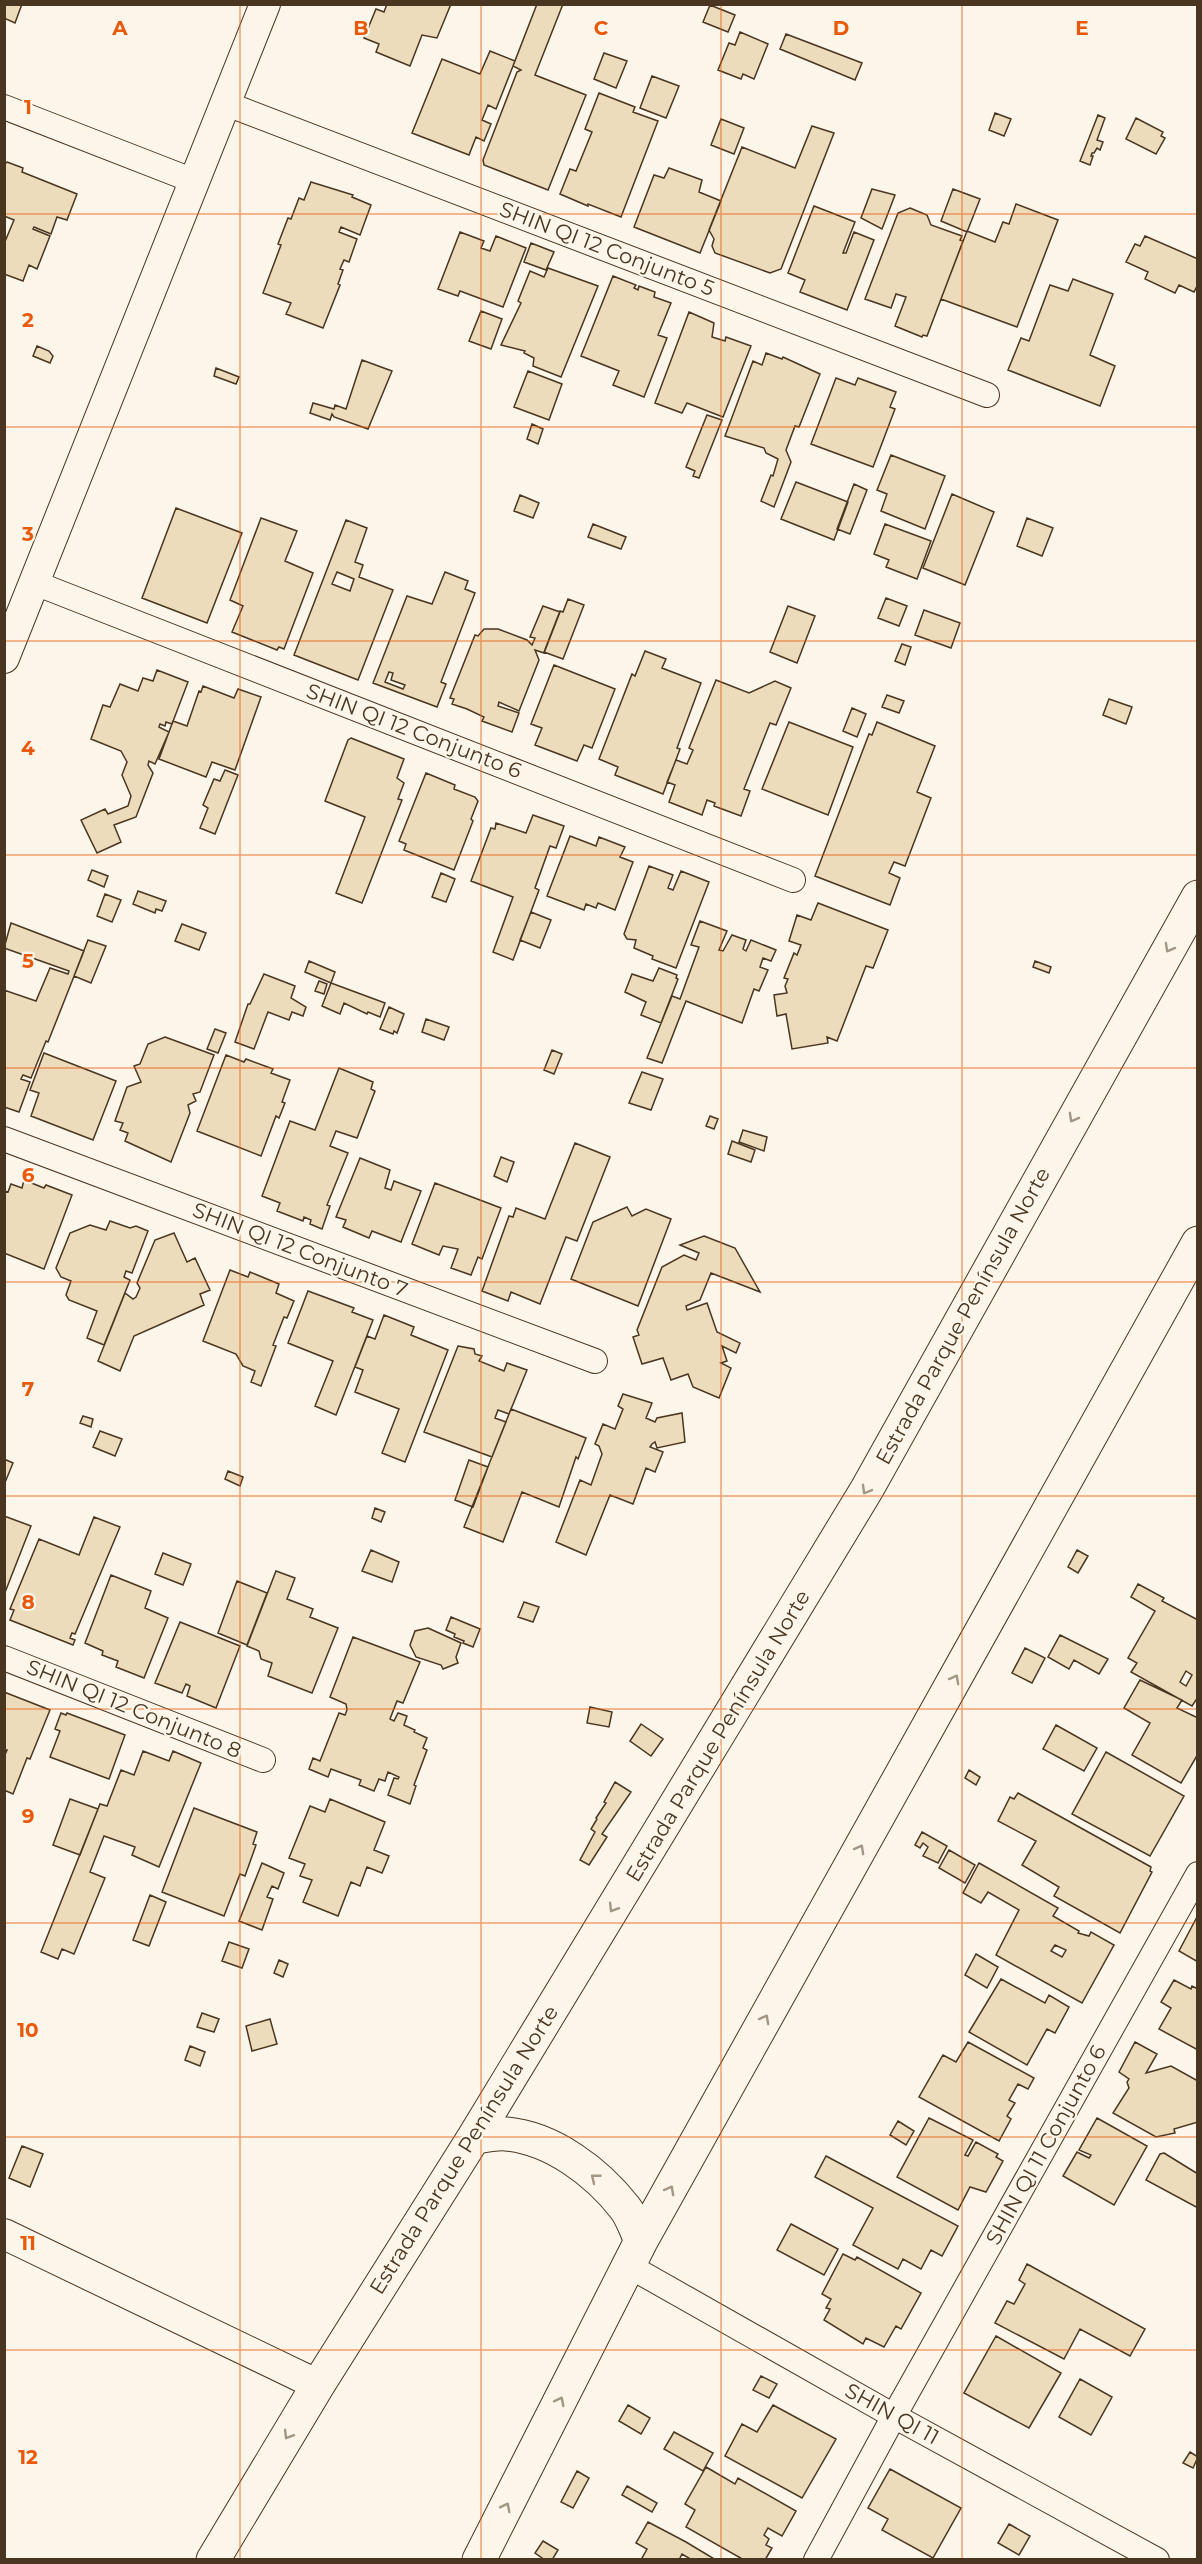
<svg xmlns="http://www.w3.org/2000/svg" width="1202" height="2564" font-family="Montserrat,sans-serif">
<style>
.building{fill:#ecdcbc;stroke:#4a3520;stroke-width:1.5;fill-rule:evenodd}
.lines{fill:none;stroke-linecap:round;stroke-linejoin:round}
.minor-casing{stroke:#4a3520;stroke-width:26}
.tertiary-casing{stroke:#4a3520;stroke-width:32}
.secondary-casing{stroke:#4a3520;stroke-width:35}
.minor{stroke:#fbf6e9;stroke-width:24}
.tertiary{stroke:#fbf6e9;stroke-width:30}
.secondary{stroke:#fbf6e9;stroke-width:33}
.oneway{stroke:#a29684}
.grid{fill:none;stroke:#e8590c;stroke-width:1.5;stroke-opacity:0.55}
.labels{text-anchor:middle;stroke-width:4.5;stroke-linejoin:round;paint-order:stroke}
.street-label{font-size:21px;fill:#4a3520;stroke:#fbf6e9}
.grid-label{font-size:20px;text-anchor:middle;font-weight:bold;fill:#e8590c;stroke:#fbf6e9;stroke-width:4.5;stroke-linejoin:round;paint-order:stroke}
</style>
<rect width="100%" height="100%" fill="#fbf6e9"/>
<path class="building" d="M4,4H22L15,23L4,18Z
M387,4H451L437,38L422,35L410,66L376,52L379,44L364,38L376,9L384,12Z
M537,4H563L535,75L586,95L548,190L484,165L483,160L517,72L521,70L513,66Z
M710,5L735,15L728,32L703,22Z
M740,32L768,44L754,79L743,74L741,79L718,70L729,43L735,45Z
M786,34L862,63L855,80L780,49Z
M490,51L515,61L496,109L488,105L482,120L491,124L484,141L476,137L469,155L412,133L442,59L480,74Z
M604,53L627,61L616,88L594,79Z
M652,76L679,86L666,118L640,108Z
M599,93L635,107L633,112L658,121L621,217L588,204V206L560,194L570,169L576,171L592,132L585,129Z
M995,113L1011,119L1004,136L989,130Z
M1098,115L1105,118L1097,140L1103,142L1100,150L1097,148L1094,153H1092L1091,156H1093L1090,165L1080,161Z
M1136,118L1163,132L1161,136L1165,138L1156,154L1126,139Z
M721,119L744,128L734,154L711,145Z
M812,126L834,133L781,269L770,273L715,253L712,246L714,239L709,230L742,147L795,168Z
M7,162L23,168L22,172L77,194L67,220L57,217L51,234L34,227L33,229L50,236L37,269L29,265L23,281L4,274V244L14,220L4,216V165Z
M669,168L702,180L699,192L721,201L700,253L634,227L654,175L664,178Z
M311,182L353,195L352,197L371,205L360,235L341,227L339,232L357,239L349,262L344,260L340,269L343,270L338,284L340,285L323,328L286,314L291,303L263,293L281,245L278,244L288,218L291,219L299,198L304,200Z
M872,189L895,195L882,229L861,218Z
M953,189L980,199L967,232L941,221Z
M1016,204L1058,220L1017,327L941,299L967,231L995,242L1003,222L1009,224Z
M814,206L855,222L843,253H846L854,232L874,240L847,310L800,292L805,280L788,273Z
M910,208L927,215L931,225L962,236L960,240L963,241L927,336L923,335L922,337L895,326L906,297L896,294L891,308L865,299L898,213Z
M460,232L484,241L481,248L490,251L496,236L526,248L503,307L460,291L458,296L438,289Z
M1145,236L1198,259V284L1194,292L1179,285L1175,293L1145,279L1148,272L1126,262L1135,244L1140,246Z
M531,243L554,252L546,270L524,262Z
M548,268L598,286L561,377L533,366L534,358L524,353L525,351L501,345L521,303L518,301L530,271L544,277Z
M613,276L636,285L634,288L638,290L639,286L655,292L654,297L671,303L658,335L667,338L644,397L613,385L619,371L581,356Z
M1073,279L1113,294L1090,355L1115,366L1100,406L1008,370L1021,338L1029,341L1050,285L1068,291Z
M481,311L502,319L491,349L469,341Z
M689,312L714,323L712,337L725,341L726,337L751,346L723,417L687,403L682,413L655,403Z
M37,346L49,351L53,356L50,363L33,356Z
M766,353L782,359L783,357L820,374L799,427L795,426L786,450L791,462L774,507L761,501L771,475L773,476L778,459L766,453L764,448L725,436L753,361L762,365Z
M362,360L392,371L368,429L334,417L332,414L330,420L310,413L313,403L334,409L335,405L346,409Z
M216,368L239,377L236,384L214,376Z
M528,371L562,384L549,420L514,407Z
M836,378L855,385L858,378L896,392L890,407L895,409L873,467L811,444Z
M707,415L722,420L699,478L693,476L695,471L686,467Z
M532,424L543,429L538,444L527,439Z
M891,455L945,476L925,529L881,511L887,494L877,490Z
M796,482L848,502L834,540L781,519Z
M854,484L867,490L850,534L837,529Z
M952,494L994,512L965,585L923,568Z
M520,495L539,503L533,518L514,511Z
M176,508L242,533L207,623L142,598Z
M261,518L297,531L285,561L313,573L284,649L279,647L277,650L232,632L243,606L230,600Z
M1027,518L1053,528L1042,556L1017,546Z
M346,520L367,528L355,562L363,565L359,577L393,590L358,680L294,655ZM337,572L354,579L350,591L332,584Z
M593,524L626,537L621,549L588,537Z
M885,524L931,541L917,579L886,567L889,560L874,554Z
M445,572L468,581L465,589L475,593L441,682L446,684L437,707L373,683L407,596L432,604ZM389,672L393,673L391,680L405,685L403,689L385,682Z
M886,598L907,606L899,626L878,618Z
M568,599L584,605L563,659L544,652L560,611L563,612Z
M543,606L560,612L544,653L535,650L539,660L519,711L499,702L498,706L519,713L512,732L482,721L484,717L467,709L452,704L454,699L450,698L475,635L478,636L484,629H498L527,640L532,645L535,638L530,637Z
M788,606L815,616L797,663L770,652Z
M924,610L960,623L951,648L915,635Z
M902,644L911,647L905,665L895,661Z
M645,651L666,659L662,668L701,683L677,748L680,749L663,794L615,775L618,767L599,759L632,674L635,676Z
M554,665L615,689L592,748L584,745L577,761L535,745L542,728L531,724Z
M157,670L188,682L172,724L166,722L165,726L160,724L159,727L169,732L155,764L149,761L148,765L153,773L136,817L114,825L121,842L97,853L81,820L105,809L108,814L128,806L131,796L122,775L127,762L121,751L91,739L103,705L110,707L120,684L138,691L143,678L153,681Z
M716,680L749,693L775,681L791,688L776,725L770,723L744,789L750,791L741,816L714,806L715,803L707,800L702,815L669,802L675,785L667,782L676,760L687,764L693,750L689,748Z
M203,686L234,698L238,689L261,697L235,770L212,762L206,777L159,759L173,721L187,726L199,691L201,692Z
M887,695L904,701L899,713L882,707Z
M1109,699L1132,707L1126,724L1103,715Z
M852,708L866,714L857,737L843,731Z
M789,722L853,747L828,815L762,789Z
M877,722L935,746L917,792L931,798L905,866L894,862L889,873L900,878L890,905L815,876L869,734L872,735Z
M351,738L404,759L397,778L404,783L398,799L402,800L362,903L336,893L365,817L325,801L348,740Z
M225,770L238,775L215,834L200,828L208,808L203,805L214,779L220,781Z
M426,773L455,785L454,789L475,797L478,801L471,819L473,821L454,870L404,850L406,844L399,841Z
M533,815L564,826L556,848L550,846L535,888L539,890L513,960L493,952L513,897L471,881L491,828L495,829L496,823L526,833Z
M570,836L596,846L599,837L625,847L620,857L633,862L615,910L598,903L596,908L586,904L584,910L547,896Z
M649,866L673,875L668,888L673,890L681,871L709,882L676,968L652,959L653,956L634,948L636,940L627,939L624,934Z
M92,870L108,876L104,887L88,880Z
M441,873L455,879L446,902L432,897Z
M138,891L166,901L162,911L156,909L155,913L133,904Z
M105,894L121,900L112,922L97,916Z
M818,903L888,930L873,968L866,966L837,1041L827,1037L828,1043L792,1049L786,1014L777,1016L774,995L787,993L785,986L788,979L784,978L794,953L797,955L801,945L789,941L797,915L811,920Z
M531,912L551,920L540,948L520,940Z
M700,921L727,931L719,950L723,951L732,935L746,940L743,949L746,951L751,940L776,950L771,961L763,958L760,967L768,970L759,991L754,989L742,1023L686,1001L662,1063L647,1058L672,996L680,999L699,947L691,945Z
M11,923L84,951L48,1042L46,1041L31,1078L23,1075L21,1079L30,1082L19,1112L4,1107V990L36,1001L50,968L68,974L69,971L4,948Z
M182,924L206,933L199,950L175,941Z
M88,940L106,946L91,983L74,976Z
M309,961L335,972L331,983L305,972Z
M1035,961L1051,967L1049,973L1033,967Z
M659,968L677,975L676,978L678,979L661,1023L641,1015L646,1002L625,992L632,974L653,981Z
M264,974L295,986L291,998L306,1007L303,1016L292,1012L289,1020L268,1012L254,1049L235,1042L248,1004H250Z
M319,981L327,984L324,994L315,991Z
M331,983L385,1003L380,1017L368,1012L367,1014L344,1003L340,1014L322,1006Z
M389,1007L404,1014L397,1033L394,1031L393,1034L380,1029Z
M426,1019L449,1027L444,1040L422,1032Z
M215,1029L226,1033L218,1053L207,1049Z
M165,1037L214,1055L200,1092L193,1094L196,1101L188,1105L190,1113L171,1162L125,1141L128,1133L120,1130L123,1123L115,1121L127,1087L141,1082L134,1066L140,1064L148,1044Z
M552,1050L562,1054L554,1074L544,1070Z
M44,1053L116,1081L93,1140L31,1116L39,1093L30,1090Z
M226,1055L244,1062L246,1059L273,1069L271,1073L290,1080L282,1102L285,1103L279,1118L276,1116L261,1156L197,1131Z
M339,1068L373,1082L371,1089L375,1091L357,1138L336,1131L330,1146L348,1153L327,1205L330,1206L322,1229L310,1224L311,1220L304,1217L303,1221L277,1211L280,1203L262,1196L290,1121L315,1130Z
M642,1072L663,1079L651,1110L629,1103Z
M710,1116L718,1119L714,1129L706,1126Z
M743,1130L767,1137L764,1151L739,1142Z
M732,1141L755,1150L751,1162L728,1154Z
M575,1143L610,1157L577,1241L566,1237L540,1304L511,1292L508,1301L482,1291L509,1216L513,1217L516,1208L545,1219Z
M501,1157L514,1162L507,1182L494,1176Z
M360,1158L390,1170L385,1188L391,1190L394,1181L421,1191L401,1242L372,1231L369,1238L343,1227L346,1220L336,1217Z
M24,1180L44,1188L46,1185L72,1195L44,1269L4,1253V1191L8,1192L11,1184L22,1188Z
M435,1183L501,1208L482,1259L478,1257L471,1275L451,1268L458,1249L443,1246L439,1255L412,1244Z
M627,1207L632,1216L646,1209L671,1219L638,1306L571,1279L593,1222Z
M110,1221L130,1228L136,1226L148,1231L132,1273L126,1271L124,1277L130,1280L104,1345L87,1338L97,1311L69,1300L66,1295L71,1281L61,1277L56,1268L70,1233L90,1225L106,1230Z
M174,1233L187,1262L195,1258L210,1290L200,1294L204,1305L134,1336L120,1371L98,1361L125,1293L133,1299L136,1297L140,1288L137,1283L155,1240Z
M704,1236L735,1248L760,1292L711,1273L700,1300L686,1306L687,1310L707,1303L717,1332L740,1343L736,1353L722,1346L727,1361L721,1363L731,1368L719,1398L693,1387L688,1374L671,1380L663,1358L642,1364L633,1337L639,1335L637,1330L662,1267L684,1255L696,1260L699,1253L680,1245Z
M230,1270L248,1277L250,1272L279,1284L276,1293L294,1301L287,1318L284,1317L273,1345L276,1346L261,1386L251,1382L255,1371L243,1366L236,1354L203,1341Z
M308,1291L354,1308L352,1312L373,1320L336,1415L315,1406L333,1361L288,1343Z
M384,1315L414,1327L411,1335L448,1350L405,1462L382,1453L399,1409L355,1392L363,1370L355,1367L367,1336L375,1339Z
M458,1346L474,1349L475,1354L482,1356L479,1361L504,1371L507,1363L527,1370L509,1414L498,1410L495,1418L506,1422L492,1457L424,1432Z
M623,1394L652,1403L646,1418L655,1422L657,1418L682,1413L685,1442L657,1448L655,1442L652,1444L650,1447L663,1452L655,1472L646,1468L633,1504L610,1495L586,1555L556,1542L580,1480L591,1485L602,1454L599,1446L595,1444L603,1424L615,1429L623,1409L618,1406Z
M511,1409L586,1438L578,1459L576,1457L559,1507L522,1492L503,1542L464,1527Z
M83,1416L93,1419L91,1427L80,1423Z
M100,1431L122,1439L115,1456L93,1447Z
M4,1459L13,1463L4,1485Z
M469,1460L488,1467L473,1507L455,1500Z
M228,1471L243,1477L240,1486L225,1479Z
M375,1508L385,1512L381,1522L372,1518Z
M4,1516L31,1526L4,1595Z
M94,1517L120,1527L75,1634L72,1633L70,1638L75,1640L73,1645L10,1620L14,1610L10,1609L39,1539L79,1555Z
M371,1550L399,1562L392,1582L362,1571Z
M1077,1550L1088,1556L1078,1573L1068,1567Z
M163,1553L191,1564L183,1585L155,1574Z
M276,1571L295,1578L287,1599L313,1609L310,1617L338,1628L312,1693L268,1676L272,1663L261,1659L259,1651L247,1646Z
M111,1575L151,1591L145,1608L168,1618L144,1678L116,1667L118,1661L102,1655L103,1651L85,1643Z
M237,1581L267,1593L247,1645L218,1633Z
M1138,1584L1164,1598L1162,1601L1198,1620V1697L1192,1706L1131,1672L1137,1663L1128,1658L1155,1611L1131,1597ZM1186,1671L1192,1675L1186,1686L1180,1682Z
M524,1602L539,1607L533,1622L518,1617Z
M451,1617L480,1629L473,1647L463,1643L464,1641L454,1637L455,1634L446,1630Z
M180,1622L240,1646L216,1708L187,1696L190,1686L186,1684L182,1693L155,1683Z
M428,1628L461,1643L456,1657L458,1663L443,1669L441,1665L416,1657L410,1645L415,1631Z
M1060,1635L1108,1659L1099,1674L1074,1660L1069,1669L1048,1657Z
M353,1637L420,1662L403,1703L397,1701L390,1719L394,1721L398,1713L407,1716L404,1725L415,1730L414,1732L427,1738L423,1748L427,1750L414,1785L416,1786L410,1804L388,1795L394,1778L398,1779L399,1777L388,1772L385,1781L379,1779L374,1791L359,1785L361,1780L331,1769L328,1777L309,1769L313,1758L320,1761L339,1713L345,1715L347,1710L346,1704L330,1697Z
M1025,1648L1045,1658L1032,1683L1012,1673Z
M1140,1680L1182,1700L1177,1708L1198,1718V1754L1181,1783L1132,1755L1150,1723L1124,1708Z
M4,1692L50,1710L30,1759L27,1758L13,1794L4,1790V1757L7,1750H4Z
M590,1707L612,1712L609,1727L587,1723Z
M61,1713L66,1715L67,1713L125,1735L109,1779L50,1757L60,1731L55,1729Z
M641,1724L663,1739L651,1756L630,1741Z
M1056,1725L1097,1748L1084,1771L1043,1749Z
M143,1751L169,1761L173,1751L201,1763L159,1867L132,1855L135,1847L104,1836L90,1872L105,1878L74,1954L62,1949L58,1959L41,1952L100,1804L107,1806L121,1770L134,1775Z
M1106,1752L1184,1796L1150,1856L1072,1814Z
M969,1770L980,1777L976,1785L965,1778Z
M615,1782L631,1792L602,1834L607,1837L589,1865L580,1860L595,1832L591,1829L597,1819L596,1818L606,1803L604,1802Z
M1018,1793L1151,1867L1150,1871L1152,1872L1120,1933L1054,1896L1059,1887L1022,1865L1036,1841L998,1821L1010,1797L1014,1799Z
M70,1799L98,1809L80,1855L53,1845Z
M330,1799L385,1822L374,1850L389,1856L382,1873L367,1867L360,1886L351,1882L338,1916L303,1902L312,1880L300,1876L305,1864L289,1858L310,1806L325,1812Z
M194,1808L257,1832L253,1844L256,1845L245,1876L240,1874L224,1916L162,1892Z
M922,1832L947,1846L938,1863L923,1856L928,1847L923,1843L920,1848L915,1845Z
M949,1850L975,1865L965,1883L939,1868Z
M262,1863L284,1873L278,1889L272,1886L267,1897L273,1899L262,1930L239,1921Z
M979,1863L1058,1908L1053,1916L1079,1931L1078,1933L1089,1936L1091,1932L1114,1945L1082,2003L996,1955L1019,1910L988,1892L981,1903L963,1893ZM1055,1945L1066,1950L1062,1957L1051,1951Z
M150,1895L166,1902L149,1946L133,1940Z
M1198,1915V1962L1179,1951Z
M229,1942L249,1949L242,1968L222,1961Z
M976,1954L998,1967L987,1988L965,1975Z
M279,1960L288,1964L283,1977L274,1973Z
M1001,1979L1045,2003L1049,1995L1069,2007L1055,2033L1047,2029L1027,2065L969,2032Z
M1174,1980L1191,1989L1192,1986L1198,1989V2050L1159,2029L1171,2008L1161,2002Z
M202,2013L219,2019L214,2032L197,2027Z
M270,2019L277,2044L252,2051L246,2026Z
M968,2042L1034,2078L1028,2089L1018,2084L1009,2100L1015,2103L1007,2116L1011,2119L999,2141L919,2097L943,2055L956,2062Z
M1135,2042L1157,2054L1146,2073L1171,2066L1198,2081V2122L1174,2129L1175,2133L1156,2137L1113,2113L1129,2088L1127,2082L1129,2079L1119,2072Z
M190,2046L205,2052L200,2066L185,2060Z
M929,2118L973,2140L965,2155L968,2156L976,2142L998,2154L996,2157L1003,2161L986,2192L970,2187L958,2210L897,2177Z
M1097,2118L1147,2146L1114,2205L1063,2176L1077,2152L1089,2158L1091,2155L1079,2150Z
M898,2121L914,2131L906,2145L890,2135Z
M22,2146L43,2154L30,2187L9,2178Z
M1164,2153L1198,2174V2208L1146,2180L1160,2154Z
M826,2156L958,2226L942,2256L931,2250L921,2269L903,2259L898,2269L853,2245L873,2208L815,2177Z
M791,2224L838,2249L824,2275L777,2250Z
M843,2254L855,2260L857,2257L921,2293L901,2329L896,2326L884,2347L866,2338L863,2344L824,2320L830,2309L826,2308L831,2299L822,2294Z
M1027,2264L1145,2329L1130,2356L1080,2329L1064,2359L995,2323L1007,2301L1014,2304L1025,2284L1019,2280Z
M996,2336L1061,2373L1029,2428L964,2393Z
M761,2376L777,2384L769,2398L753,2390Z
M1080,2379L1112,2397L1091,2435L1059,2417Z
M628,2405L650,2418L641,2434L619,2421Z
M773,2405L836,2439L802,2498L725,2456L742,2424L757,2432Z
M674,2432L713,2453L703,2471L664,2449Z
M1190,2452L1198,2457L1193,2468L1183,2463Z
M706,2467L735,2484L738,2478L796,2511L782,2536L768,2528L764,2535L769,2539L766,2545L772,2548L765,2560H744L686,2527L695,2510L685,2504Z
M890,2469L961,2508L933,2558L882,2530L888,2519L868,2508Z
M577,2471L589,2478L573,2508L561,2502Z
M627,2486L657,2503L652,2512L622,2495Z
M648,2522L686,2542L716,2560H692L682,2554L679,2560H641L647,2549L636,2543Z
M1009,2524L1030,2536L1019,2555L998,2543Z
M543,2541L558,2550L552,2560H545L535,2553Z"/>
<g class="lines">
<defs>
<path id="minor" d="M227,104L987,395
M4,107L194,181
M35,583L793,880
M4,1139L595,1361
M4,1658L263,1760
M629,2266L894,2416L1157,2560
M816,2560L894,2416L1198,1874"/>
<path id="tertiary" d="M4,658L265,4
M4,2234L318,2385"/>
<path id="secondary" d="M474,2137C484,2136 496,2133 506,2134C552,2138 597,2172 625,2208C632,2217 636,2230 641,2241
M213,2560L318,2385L474,2137L867,1489L1198,897
M479,2560L641,2241L1198,1243"/>
</defs>
<use href="#minor" class="minor-casing"/>
<use href="#tertiary" class="tertiary-casing"/>
<use href="#secondary" class="secondary-casing"/>
<use href="#minor" class="minor"/>
<use href="#tertiary" class="tertiary"/>
<use href="#secondary" class="secondary"/>
</g>
<defs><path id="oneway-chevron" d="M-2-3.5L2.5 0L-2 3.5" fill="none" stroke-width="1.6" stroke-linecap="round" stroke-linejoin="round" transform="scale(1.5)"/></defs>
<g class="oneway">
<use href="#oneway-chevron" transform="translate(1169 948) rotate(119)"/>
<use href="#oneway-chevron" transform="translate(1073 1118) rotate(119)"/>
<use href="#oneway-chevron" transform="translate(866 1490) rotate(120)"/>
<use href="#oneway-chevron" transform="translate(955 1679) rotate(-61)"/>
<use href="#oneway-chevron" transform="translate(860 1849) rotate(-61)"/>
<use href="#oneway-chevron" transform="translate(613 1908) rotate(121)"/>
<use href="#oneway-chevron" transform="translate(765 2019) rotate(-61)"/>
<use href="#oneway-chevron" transform="translate(595 2178) rotate(-141)"/>
<use href="#oneway-chevron" transform="translate(670 2190) rotate(-61)"/>
<use href="#oneway-chevron" transform="translate(560 2401) rotate(-63)"/>
<use href="#oneway-chevron" transform="translate(288 2435) rotate(121)"/>
<use href="#oneway-chevron" transform="translate(506 2507) rotate(-63)"/>
</g>
<path class="grid" d="M240,4V2560M481,4V2560M721,4V2560M962,4V2560M4,214H1198M4,427H1198M4,641H1198M4,855H1198M4,1068H1198M4,1282H1198M4,1496H1198M4,1709H1198M4,1923H1198M4,2137H1198M4,2350H1198"/>
<g class="labels">
<g class="street-label">
<text transform="translate(607 249) rotate(21)" y="7">SHIN QI 12 Conjunto 5</text>
<text transform="translate(414 731) rotate(21)" y="7">SHIN QI 12 Conjunto 6</text>
<text transform="translate(300 1250) rotate(21)" y="7">SHIN QI 12 Conjunto 7</text>
<text transform="translate(963 1316) rotate(-61)" y="7">Estrada Parque Península Norte</text>
<text transform="translate(134 1709) rotate(22)" y="7">SHIN QI 12 Conjunto 8</text>
<text transform="translate(718 1736) rotate(-59)" y="7">Estrada Parque Península Norte</text>
<text transform="translate(1046 2145) rotate(-61)" y="7">SHIN QI 11 Conjunto 6</text>
<text transform="translate(464 2150) rotate(-58)" y="7">Estrada Parque Península Norte</text>
<text transform="translate(892 2414) rotate(29)" y="7">SHIN QI 11</text>
</g>
</g>
<g class="grid-label">
<text x="120" y="35">A</text>
<text x="361" y="35">B</text>
<text x="601" y="35">C</text>
<text x="841" y="35">D</text>
<text x="1082" y="35">E</text>
<text x="28" y="114">1</text>
<text x="28" y="327">2</text>
<text x="28" y="541">3</text>
<text x="28" y="755">4</text>
<text x="28" y="968">5</text>
<text x="28" y="1182">6</text>
<text x="28" y="1396">7</text>
<text x="28" y="1609">8</text>
<text x="28" y="1823">9</text>
<text x="28" y="2037">10</text>
<text x="28" y="2250">11</text>
<text x="28" y="2464">12</text>
</g>
<rect width="1202" height="2564" fill="none" stroke="#4a3520" stroke-width="12"/>
</svg>
